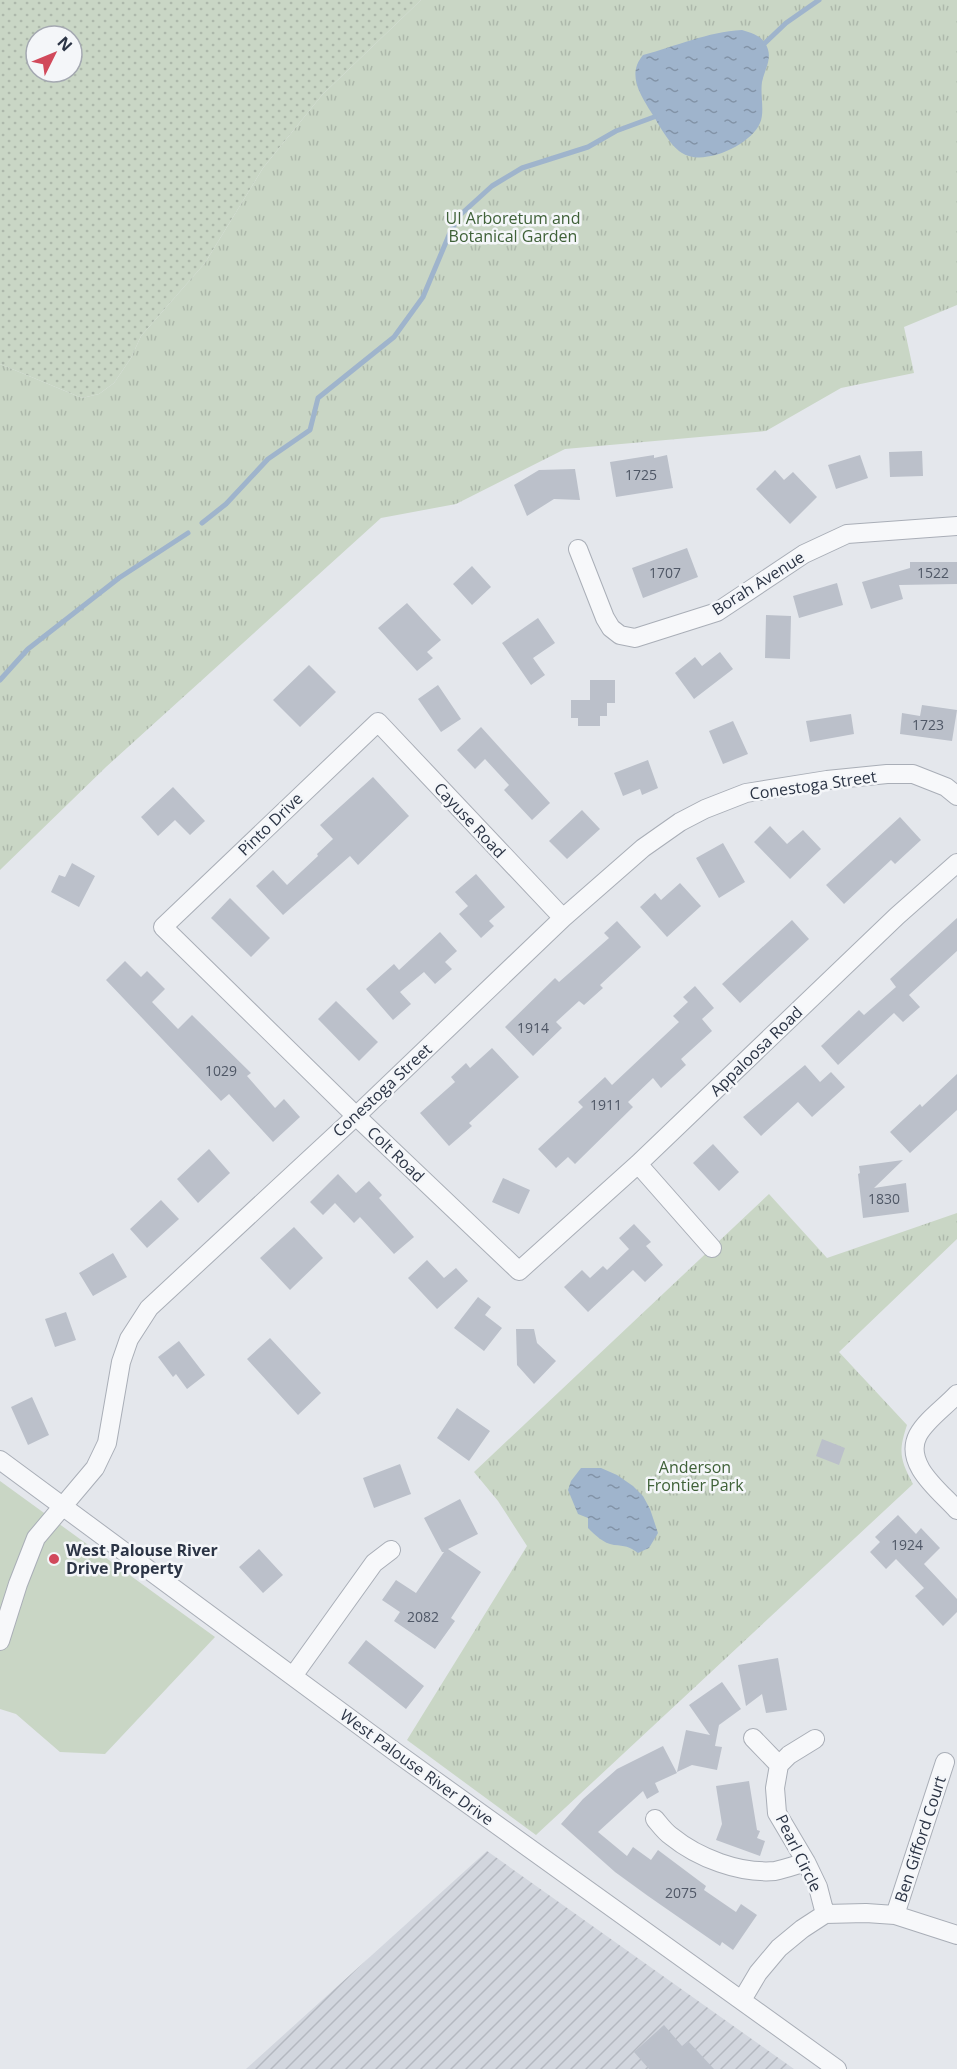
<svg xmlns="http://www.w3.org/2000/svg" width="957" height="2069" font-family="'Open Sans',sans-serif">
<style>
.industrial{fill:url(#industrial-furrows)}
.grass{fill:url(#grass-dots);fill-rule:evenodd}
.park{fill:url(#park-tufts)}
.pitch{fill:#c9d6c5}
.water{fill:url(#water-ripples)}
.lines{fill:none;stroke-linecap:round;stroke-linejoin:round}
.stream{stroke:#9fb4cc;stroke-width:5}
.building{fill:#bbc0ca}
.minor-casing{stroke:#a9aeb7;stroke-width:20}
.minor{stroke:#f7f8fa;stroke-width:18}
.poi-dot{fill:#d1495b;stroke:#f4f6f9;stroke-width:2}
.labels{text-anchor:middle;stroke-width:5;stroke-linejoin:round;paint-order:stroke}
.number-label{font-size:14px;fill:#4f5766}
.park-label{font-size:16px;fill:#3f6138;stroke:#f4f6f9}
.street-label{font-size:16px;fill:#2b3445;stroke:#f4f6f9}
.poi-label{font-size:16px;font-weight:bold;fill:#2b3445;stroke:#f4f6f9;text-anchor:start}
</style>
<defs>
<pattern id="industrial-furrows" width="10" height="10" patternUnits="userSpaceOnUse" patternTransform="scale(1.5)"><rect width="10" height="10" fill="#d2d6de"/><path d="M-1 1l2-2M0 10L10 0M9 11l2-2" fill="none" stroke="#b4b8c0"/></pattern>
<pattern id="grass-dots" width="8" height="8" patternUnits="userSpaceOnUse" patternTransform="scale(1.5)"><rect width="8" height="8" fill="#c9d6c5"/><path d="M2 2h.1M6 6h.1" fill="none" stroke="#adb8ab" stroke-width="1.8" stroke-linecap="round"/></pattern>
<pattern id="park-tufts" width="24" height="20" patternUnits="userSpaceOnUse" patternTransform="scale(1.5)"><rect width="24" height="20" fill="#c9d6c5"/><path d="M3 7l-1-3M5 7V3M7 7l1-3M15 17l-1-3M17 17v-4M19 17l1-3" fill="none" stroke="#adb8ab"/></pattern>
<pattern id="water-ripples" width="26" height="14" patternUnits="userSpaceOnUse" patternTransform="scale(1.5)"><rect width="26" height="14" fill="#9fb4cc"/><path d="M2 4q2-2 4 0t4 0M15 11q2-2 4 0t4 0" fill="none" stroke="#8293a7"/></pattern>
</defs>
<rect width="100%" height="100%" fill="#e4e7ec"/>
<path class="industrial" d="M487,1851L794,2069H246Z"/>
<path class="grass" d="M0,0H421L322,95L263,168L205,263L141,336L131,358L114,383L99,394L82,398L0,364ZM36,36H72V72H36Z"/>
<path class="park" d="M421,0H957V305L904,327L914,373L841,388L766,431L565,449L456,504L381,518L106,767L0,870V364L82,398L99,394L114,383L131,358L141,336L205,263L263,168L322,95Z
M769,1194L827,1258L957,1213V1239L839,1352L907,1425C898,1452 900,1459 913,1484L536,1835L407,1740L527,1546L498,1501L474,1472Z"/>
<path class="pitch" d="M0,1481L215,1637L105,1754L60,1752L16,1714L0,1709Z"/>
<path class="water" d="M742,30C751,33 760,35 765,43C774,57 765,68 762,82C760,95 765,112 760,123C751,145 703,167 682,153C668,144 658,122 649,109C638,91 628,73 643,55C677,46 707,32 742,30Z
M581,1468H601L617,1475L633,1486L643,1496L650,1509L658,1533L649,1548L638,1553C629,1546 625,1546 614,1545C603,1543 596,1536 588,1528V1518L578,1514L568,1490L571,1481Z"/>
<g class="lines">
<path class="stream" d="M765,43L786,23L819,0
M202,523L226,504L268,459L310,430L318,398L394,337L423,297L449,235L459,216L492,186L522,168L588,147L616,131L654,117
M0,680L28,649L119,578L188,533"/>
</g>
<path class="building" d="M922,451L923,476L890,477L889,452Z
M654,455V458L667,455L673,488L616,497L610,462Z
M860,455L868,478L836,489L828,465Z
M575,469L580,500L554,499L527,516L514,485L539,470Z
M775,470L784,480L793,472L817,497L790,524L756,489Z
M687,548L698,577L643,598L632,568Z
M910,562H957V584L899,585L903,599L871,609L862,582L910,568Z
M472,566L491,587L472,605L453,584Z
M837,583L843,605L799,618L793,596Z
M407,603L441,640L427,652L433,658L417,671L378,628Z
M766,615L791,616L790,659L765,658Z
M538,618L555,643L533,658L545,675L531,685L502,643Z
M720,652L733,669L694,699L675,673L695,657L702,666Z
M309,665L336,692L300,727L273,700Z
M590,680H615V703H607V716H600V726H578V718H571V700H590Z
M438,685L461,719L441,732L418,699Z
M922,705L957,710L952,741L900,734L902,713L920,716Z
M851,714L854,734L810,742L806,721Z
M733,721L748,754L723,764L709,731Z
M481,727L550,803L532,820L504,790L509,785L485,759L475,769L457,750Z
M648,760L658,788L642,795L640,789L623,796L614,773Z
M373,777L409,816L358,865L350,856L283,915L256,886L273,870L287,885L318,856L317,854L333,839L320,825Z
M173,787L205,821L190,835L175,820L158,836L141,817Z
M582,810L600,829L567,859L549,841Z
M900,817L921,840L895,864L891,860L844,904L826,885Z
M770,826L787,844L803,830L821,849L790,879L754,842Z
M723,843L745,882L719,898L696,858Z
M72,863L95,876L79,907L51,892L59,875L65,877Z
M476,874L505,907L489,921L494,926L481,938L459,914L468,906L455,892Z
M680,883L701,906L667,937L640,907L655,893L661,900Z
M230,898L270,938L251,957L211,918Z
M957,918V951L909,995L920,1007L903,1022L894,1013L838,1065L821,1046L859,1010L864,1015L896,987L890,979Z
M792,920L809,939L740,1003L722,984Z
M617,921L641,947L600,985L603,988L584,1005L579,1001L556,1022L562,1028L533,1056L505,1027L555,978L559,982L609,938L604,933Z
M440,932L457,951L445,962L452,969L435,984L424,972L400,992L411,1004L393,1020L366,989L394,964L399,970Z
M125,961L141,977L147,971L165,989L152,1002L178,1029L192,1015L251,1073L247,1076L275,1108L284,1099L300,1117L273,1142L229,1094L221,1101L106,980Z
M695,986L714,1008L702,1019L712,1031L681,1059L686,1065L661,1088L653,1078L628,1102L633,1107L575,1164L568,1157L556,1168L538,1149L583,1107L578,1102L605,1077L612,1085L679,1022L673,1016L688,1002L683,997Z
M336,1001L378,1042L359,1061L318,1019Z
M492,1048L519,1077L469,1123L472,1126L449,1146L420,1113L455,1082L451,1077L466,1063L470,1068Z
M805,1065L820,1082L831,1072L845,1087L812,1117L798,1102L761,1136L743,1117Z
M957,1074V1110L910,1153L890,1132L920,1104L922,1107Z
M713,1144L739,1172L719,1191L693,1163Z
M209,1149L230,1173L198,1203L177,1179Z
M903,1160L874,1188L906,1183L909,1212L863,1218L858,1174L860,1173L859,1166Z
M338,1174L356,1193L369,1181L382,1195L379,1198L414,1237L394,1254L360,1217L354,1223L335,1203L323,1215L310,1202Z
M503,1178L530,1190L519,1214L492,1202Z
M161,1200L179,1219L147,1248L130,1229Z
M634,1224L651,1242L646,1246L663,1265L645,1282L633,1270L588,1312L564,1287L582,1270L590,1278L603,1266L607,1270L629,1249L619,1238Z
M294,1227L323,1258L290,1290L260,1258Z
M113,1253L127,1277L93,1296L79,1273Z
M427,1260L444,1278L456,1268L468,1281L437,1309L408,1278Z
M478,1297L491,1307L485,1315L502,1328L484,1351L454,1328Z
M66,1312L76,1340L55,1347L45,1319Z
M516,1329H534L537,1343L556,1361L534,1384L517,1365Z
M270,1338L321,1393L298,1415L247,1359Z
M179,1341L205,1375L187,1389L176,1374L173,1377L158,1357Z
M32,1397L49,1435L28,1445L11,1407Z
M457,1408L490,1431L469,1461L437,1438Z
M822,1439L845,1448L839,1465L816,1456Z
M400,1464L411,1494L374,1508L363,1478Z
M460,1499L478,1534L448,1549L481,1572L451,1618L455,1621L435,1649L394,1621L400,1612L382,1600L396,1580L416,1593L444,1552H442L424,1518Z
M898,1515L916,1534L921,1528L940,1548L924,1564L957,1599V1612L943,1626L915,1596L924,1588L896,1559L886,1569L870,1552L880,1542L875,1537Z
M259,1549L283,1575L263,1593L239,1567Z
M366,1640L424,1686L406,1709L348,1663Z
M778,1658L787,1710L766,1713L762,1694L746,1706L738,1665Z
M722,1682L741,1709L719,1725L715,1746L722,1747L717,1770L692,1765L677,1772L686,1730L710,1735L689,1705Z
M663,1746L677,1773L655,1783L659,1792L647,1799L643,1791L598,1832L627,1856L633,1847L651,1860L658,1850L706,1886L704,1890L736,1912L741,1904L757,1915L733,1950L722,1942L720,1946L648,1896L615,1872L561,1824L583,1799L617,1769Z
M749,1781L757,1830L760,1831L757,1838L765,1841L760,1856L716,1840L722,1824L716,1786Z
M664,2025L682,2046L688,2041L714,2069H649L634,2052Z"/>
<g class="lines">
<defs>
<path id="minor" d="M578,549L605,618L611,628L620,635L635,638L717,612L804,554L847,534L957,526
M563,918L378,722L163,927L356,1116L519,1271L638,1164L897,916L957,863
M638,1164L712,1248
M957,1394C945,1407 926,1420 918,1435C903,1464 940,1491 957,1510
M0,1460L394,1751L837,2069
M0,1641L18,1584L36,1538L95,1468L107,1443L121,1362L129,1339L149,1308L356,1116L563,918L643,848L680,822L705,809L746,793L827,780L887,774H913L946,787L957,796
M293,1676L374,1563L391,1550
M753,1738L779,1765
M815,1739L789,1755L779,1765L775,1788L777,1813L806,1862L818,1887L825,1914
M655,1819C660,1825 665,1832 671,1836C698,1858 740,1874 775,1871C785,1869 796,1865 806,1862
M895,1915L945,1762
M742,2000L758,1973L779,1948L802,1929L825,1914L866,1913L895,1915L957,1935"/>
</defs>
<use href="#minor" class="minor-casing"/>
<use href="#minor" class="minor"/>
</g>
<circle class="poi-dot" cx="54" cy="1559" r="6"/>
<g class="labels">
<g class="number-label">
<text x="641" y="480">1725</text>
<text x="665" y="578">1707</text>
<text x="933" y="578">1522</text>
<text x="928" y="730">1723</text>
<text x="533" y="1033">1914</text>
<text x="221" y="1076">1029</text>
<text x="606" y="1110">1911</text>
<text x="884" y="1204">1830</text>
<text x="907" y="1550">1924</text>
<text x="423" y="1622">2082</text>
<text x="681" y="1898">2075</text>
</g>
<g class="park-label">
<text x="513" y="224">UI Arboretum and<tspan x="513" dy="18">Botanical Garden</tspan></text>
<text x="695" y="1473">Anderson<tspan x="695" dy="18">Frontier Park</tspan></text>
</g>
<g class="street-label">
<text transform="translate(758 583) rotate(-32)" y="6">Borah Avenue</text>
<text transform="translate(813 785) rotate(-8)" y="6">Conestoga Street</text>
<text transform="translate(470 820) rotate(47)" y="6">Cayuse Road</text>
<text transform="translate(270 824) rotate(-44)" y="6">Pinto Drive</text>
<text transform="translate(756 1051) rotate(-44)" y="6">Appaloosa Road</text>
<text transform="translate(382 1090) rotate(-43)" y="6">Conestoga Street</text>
<text transform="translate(396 1154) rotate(44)" y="6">Colt Road</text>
<text transform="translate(417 1767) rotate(36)" y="6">West Palouse River Drive</text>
<text transform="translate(920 1839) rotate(-72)" y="6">Ben Gifford Court</text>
<text transform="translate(799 1853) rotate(64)" y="6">Pearl Circle</text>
</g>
<g class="poi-label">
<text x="66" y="1556">West Palouse River<tspan x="66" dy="18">Drive Property</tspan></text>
</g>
</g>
<g transform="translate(54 54) rotate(47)"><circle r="28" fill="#f4f6f9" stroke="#a4a8b1" stroke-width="1.5"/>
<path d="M0-4.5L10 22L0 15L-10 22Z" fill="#d1495b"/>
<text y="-9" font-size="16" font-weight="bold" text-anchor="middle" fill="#2b3445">N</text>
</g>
</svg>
